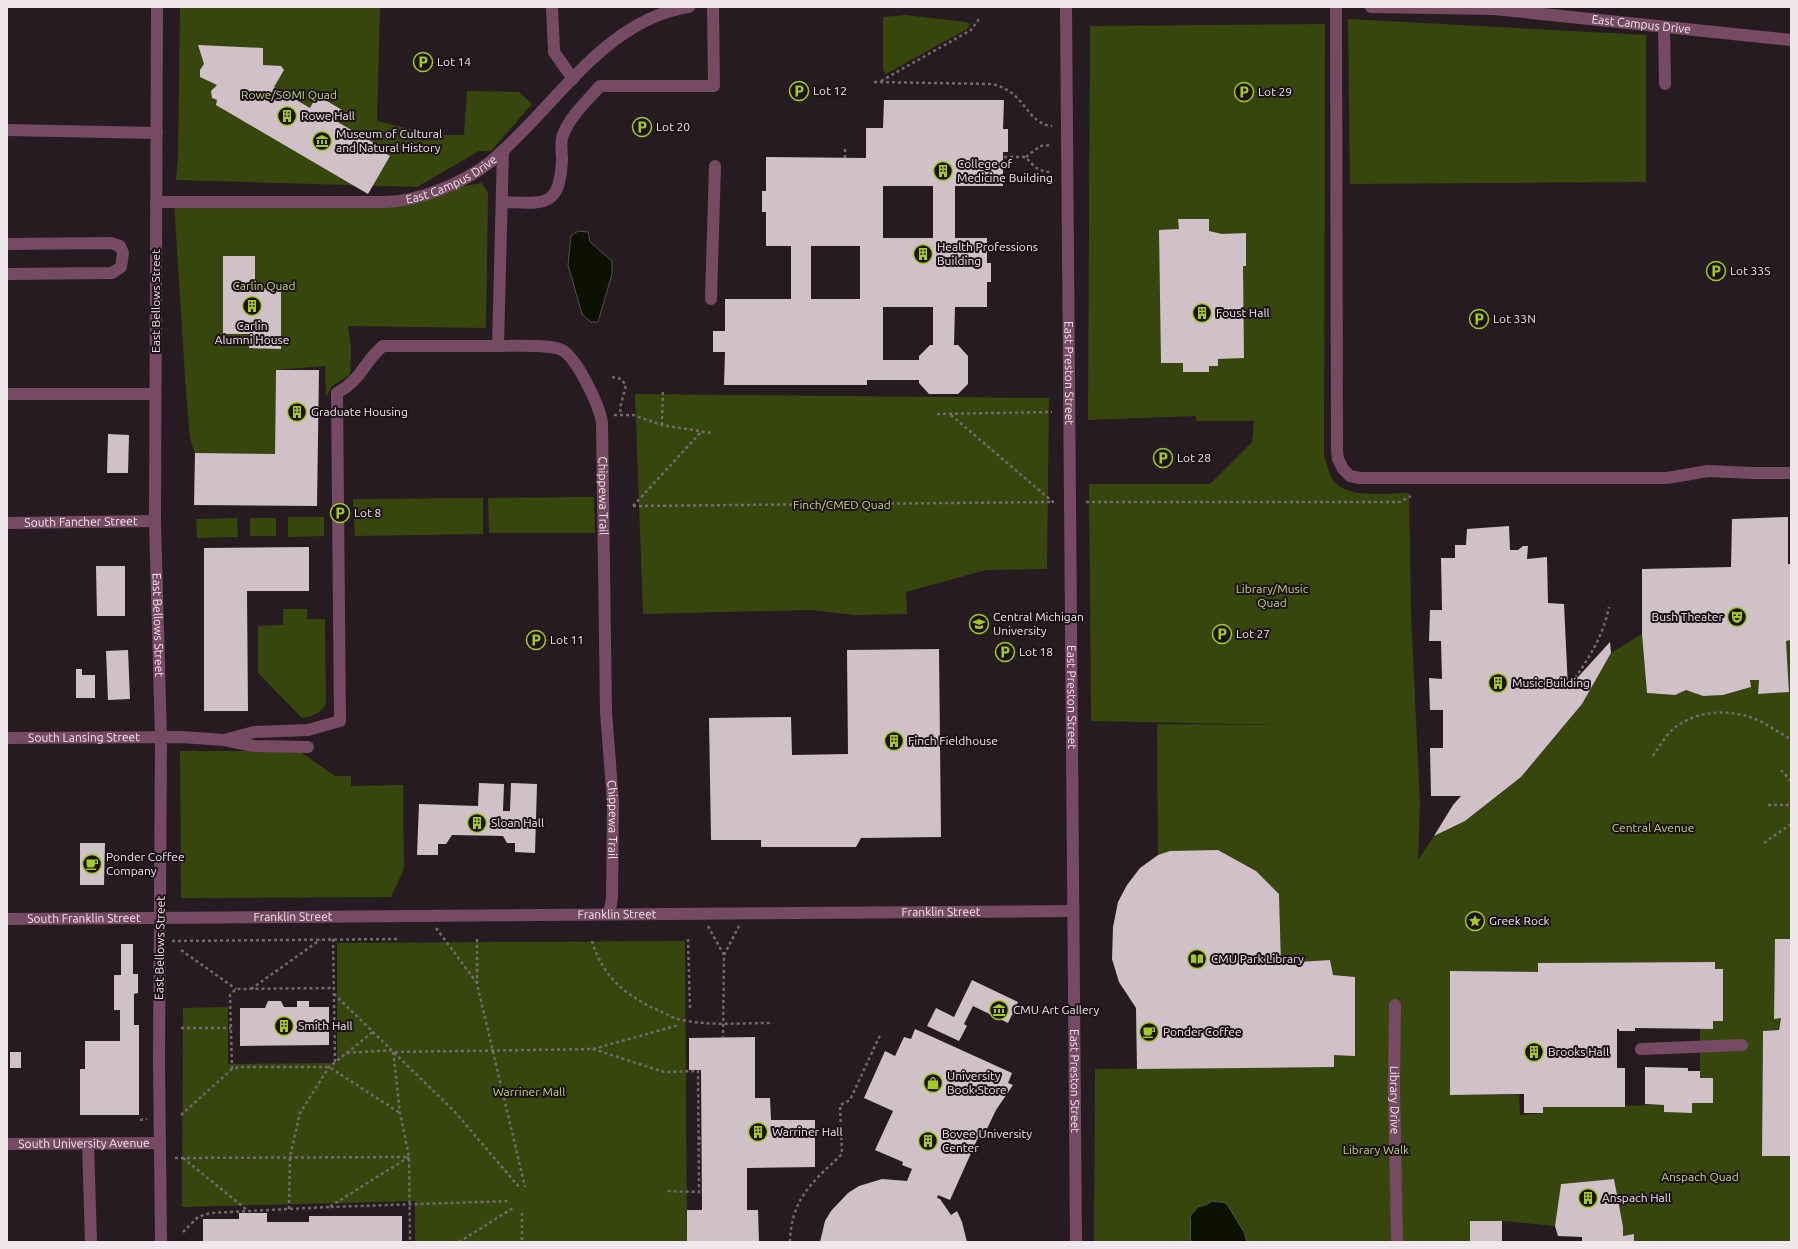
<svg xmlns="http://www.w3.org/2000/svg" width="1798" height="1249" font-family="Ubuntu,sans-serif">
<style>
.green{fill:#37460c;fill-rule:evenodd}
.water{fill:#0c1101;stroke:#505147}
.building{fill:#d0c1c9;fill-rule:evenodd}
.lines{fill:none;stroke-linecap:round;stroke-linejoin:round}
.path{stroke:#73696e;stroke-width:2.5;stroke-dasharray:3 3;stroke-linecap:butt}
.minor{stroke:#764a62;stroke-width:12}
.labels{text-anchor:middle;stroke-width:4;stroke-linejoin:round;paint-order:stroke}
.street-label{font-size:12px;fill:#efe7eb;stroke:#1d1218}
.poi-label{font-size:12px;fill:#efe7eb;stroke:#1d1218;text-anchor:start}
.park-label{font-size:12px;fill:#bcd87a;stroke:#1d1218}
</style>
<rect width="100%" height="100%" fill="#261b21"/>
<path class="green" d="M180,7H380L377,121L434,135H464L467,91L519,92L532,104L491,151H479L417,187L176,180L178,157Z
M905,15L967,22L970,25L967,29L886,74L883,70V17Z
M1348,19L1646,35V182L1350,184Z
M1325,24L1324,455C1327,464 1329,474 1334,481C1347,499 1389,493 1409,493L1411,613L1420,805L1418,860L1434,836L1465,821L1521,777L1582,704L1611,653L1642,634L1647,693L1675,695L1686,690L1703,696L1723,695L1751,687L1750,680H1759L1758,694L1789,692L1786,641L1791,640V939L1775,940L1774,1019L1781,1018L1778,1030L1763,1031L1762,1156H1791V1242H1634V1234L1623,1236L1614,1179L1561,1184L1555,1226L1502,1221H1470V1242H1094L1095,1069L1334,1067V1055H1355V977L1333,975L1330,960L1281,963L1279,894L1256,871L1218,850L1158,855L1157,724L1286,725L1091,721L1089,484H1210L1252,442L1254,421H1197L1195,416L1088,420L1090,26ZM1715,962V969H1723V1021H1713V1029L1700,1028V1078H1713L1692,1103V1113L1664,1112V1105L1543,1107V1113L1520,1115L1519,1095H1450V971L1538,972L1539,963Z
M482,183L488,193L486,328L348,326L351,349L350,375L332,386L326,397L325,366L276,370L275,454L195,453L190,439L186,392L174,202H368Z
M635,394L1049,398L1047,569L986,570L906,592L907,614L854,615L811,610L643,614Z
M594,497L595,533H489L488,498Z
M483,498V534L355,536L353,499Z
M288,517H324V536L288,537Z
M237,518L238,537L197,538L196,519Z
M250,518H276V536H250Z
M283,609H307V619H325L326,704C321,714 312,716 302,718L258,673V626L283,625Z
M180,751H299L335,776H351V786L403,785L404,869L391,897L181,898Z
M685,941L687,1242H415V1201L182,1207L183,1008L228,1007V1064L337,1063V943Z"/>
<path class="water" d="M578,231L588,232L590,242L612,261V274L598,322H591L582,314L568,265L571,236Z
M1212,1201L1226,1203L1244,1232L1247,1242H1191C1189,1233 1192,1225 1190,1216L1198,1207L1208,1204Z"/>
<path class="building" d="M198,45L263,48V65L281,66L284,70L274,87L310,108L317,95L342,110L336,121L384,149L383,152L390,156L368,194L216,105L217,100L212,98L211,91L217,85L200,77V70L204,64Z
M884,100H1004L1003,129H1008V152H1003V186H955V238H987V263H991V282H987V307H955L954,345H958L968,356V384L958,394H929L919,383V380H867V385H724L725,352H713V331H725V299H791V246H766V212H762V191H766V157L866,158V128H883ZM883,186H933V238H883ZM811,246H860V299H811ZM883,307H933V345H930L919,356V360H883Z
M1178,219H1209V231L1222,234L1246,233V266H1243L1244,358L1218,359V366H1209V372H1183V363H1161L1159,230L1179,229Z
M223,256H255V288H281V349L249,348V334H223Z
M276,370H319L317,506L194,505L195,453L275,454Z
M108,434L129,435L128,473H107Z
M1788,517V564H1791V640L1786,641L1789,692L1758,694L1759,680H1750L1751,687L1723,695L1703,696L1686,690L1675,695L1647,693L1642,634V569L1731,567L1732,519Z
M1509,526L1510,550H1518L1523,546H1528L1527,559L1547,557L1548,603L1564,604L1568,688L1610,642L1611,653L1582,704L1521,777L1465,821L1434,836L1453,805L1461,796H1431L1430,748H1443V710H1430L1429,678L1442,679L1441,641H1429L1430,610H1442L1441,558H1455V545H1466L1467,529Z
M309,547V591H247L248,711H204V548Z
M96,566H125V616H97Z
M939,649L941,837L861,838L856,847H761V840H711L709,718L791,717L792,755L848,754L847,650Z
M128,650L130,699L108,700L106,651Z
M76,669H82V675H95V698H76Z
M479,783L504,784L503,811H510L511,783L537,784L535,853L515,852V843H507L503,836L452,835L446,844H438V855H417L419,804L478,806Z
M80,843H105L104,885H80Z
M1218,850L1256,871L1279,894L1281,963L1330,960L1333,975L1355,977V1056L1334,1055V1067L1137,1069L1136,1008L1119,982L1112,959L1113,927L1118,902L1127,885L1140,868L1158,855L1170,851Z
M1775,939H1791V1156H1762L1763,1031L1779,1030L1781,1018L1774,1019Z
M121,944H133V974H138V993L134,994V1025H139V1115H80V1069H85V1041H120V1010H114V975H121Z
M1715,962V969H1723V1021H1713V1029L1635,1028V1031H1619V1029H1617V1068H1625V1107H1543V1113H1524V1094L1450,1095V971L1538,972V963Z
M972,980L1018,1002L1008,1023L973,1006L964,1024L967,1026L959,1041L927,1026L936,1008L954,1017Z
M268,1001H281L284,1007H297V1001H309V1007H329V1045L240,1046V1008H265Z
M915,1029L1012,1073L1008,1083L1013,1085L996,1110L985,1133L981,1131L950,1200L938,1195L937,1198L940,1199L951,1215L957,1211L962,1222L967,1242H820L825,1221L831,1211L848,1193L859,1186L882,1179L907,1181L912,1169L902,1165L903,1162L875,1150L893,1111L864,1098L885,1051L895,1056L904,1037L911,1039Z
M755,1037V1098H770L771,1120H815V1167L747,1168V1210H758L759,1242H687V1210H702L701,1070H689V1038Z
M10,1052H21V1068H10Z
M1645,1067L1688,1068V1071H1700V1078H1713V1103H1692V1113L1664,1112V1105L1645,1104Z
M1614,1179L1623,1227V1236L1634,1234V1242H1582V1237L1558,1236L1555,1226L1561,1184Z
M239,1213H267V1222H309V1216H402V1242H203V1219H239Z
M1470,1221H1502V1242H1470Z"/>
<g class="lines">
<path class="path" d="M881,81L971,30L979,19
M874,82L992,84C1000,86 1007,89 1014,95C1027,106 1034,125 1052,126
M845,149V158
M1004,157H1026C1034,167 1039,172 1052,172
M1026,157L1040,146L1052,145
M612,377L621,379L626,385L620,408L621,415
M937,414L1052,412
M614,415H633L662,425L711,433
M951,415L1053,502
M662,425L663,389
M1086,502H1400L1411,496
M633,506L1054,502
M633,506L702,431
M1568,688C1587,661 1602,640 1609,607
M1653,756C1658,748 1663,740 1669,733C1690,711 1725,708 1753,718C1766,723 1779,733 1791,739
M1781,770L1791,781
M1768,805H1791
M1764,843L1791,824
M708,926L724,955L723,1037
M436,928L477,983
M333,939L335,1062
M477,939V984L525,1187
M688,939L690,1009
M172,941L400,939
M592,941C603,978 627,997 662,1012C668,1015 675,1019 682,1020C710,1026 741,1023 770,1023
M181,950L236,989
M724,955L739,926
M251,989L320,940
M334,994L455,1112L519,1187
M1013,1013L1017,1016
M181,1028H231
M593,1049L679,1025
M395,1052L593,1049L664,1072L698,1071L699,1192L667,1191
M347,1053L393,1050L400,1113L409,1157L410,1242
M232,1069L230,995L236,989L334,988
M181,1115L232,1069L239,1067H329L400,1113
M140,1120L147,1119
M699,1137L701,1144
M409,1157L329,1207L510,1201
M175,1158L409,1157
M183,1158L247,1210
M289,1209L290,1157L300,1113L329,1067L374,1031
M522,1213V1242
M183,1232L198,1217L210,1213L329,1207
M459,1242L513,1208
M790,1242C791,1198 813,1182 842,1154L840,1105L850,1100L881,1033"/>
<g class="minor">
<path id="s1" d="M157,7L155,521L161,738L159,1061L161,1242"/>
<path d="M552,7L554,52L573,79"/>
<path id="s2" d="M1066,7L1076,1242"/>
<path d="M1336,7L1337,451L1338,459L1343,469L1350,476L1360,478H1667L1708,471L1752,473H1791"/>
<path id="s3" d="M1371,7L1494,9L1791,40"/>
<path d="M1664,27L1665,84"/>
<path d="M7,130L157,133"/>
<path id="s4" d="M503,150L498,346C512,346 551,344 562,350C577,358 599,405 602,422L606,712L613,802L612,899L609,914"/>
<path id="s5" d="M156,202H386C419,201 464,183 490,162C552,112 603,19 689,7"/>
<path d="M502,202C544,203 560,209 562,159C562,152 560,141 563,135C570,116 587,101 600,86H714L713,7"/>
<path d="M7,244L111,243L120,246L123,253L121,267L112,273L7,274"/>
<path d="M711,299L715,166"/>
<path d="M7,394H155"/>
<path id="s6" d="M7,523L155,521"/>
<path id="s7" d="M7,738L182,737L224,740L254,746L308,747"/>
<path d="M224,740L254,732L308,730L340,721L337,393C362,380 364,361 383,346H498"/>
<path id="s8" d="M7,919L1073,911"/>
<path id="s9" d="M1395,1005L1394,1087L1397,1242"/>
<path d="M1641,1049L1742,1045"/>
<path id="s10" d="M7,1144L160,1143"/>
<path d="M88,1144L91,1242"/>
</g>
</g>
<defs>
<symbol id="parking-ring" viewBox="-11 -11 22 22"><circle r="9.5" fill="#1d1218" stroke="#a3c926" stroke-width="1.5"/><path d="M-3.5-5.5H1a3.5 3.5 0 0 1 0 7H-1V5.5H-3.5ZM-1-3.4V-.6H.8a1.4 1.4 0 0 0 0-2.8Z" fill="#a3c926"/></symbol>
<symbol id="building-ring" viewBox="-11 -11 22 22"><circle r="9.5" fill="#1d1218" stroke="#a3c926" stroke-width="1.5"/><path d="M-4-6H4V6H1V3H-1V6H-4ZM-2.5-4.3h1.7v1.8h-1.7ZM.8-4.3h1.7v1.8H.8ZM-2.5-1h1.7V.8h-1.7ZM.8-1h1.7V.8H.8Z" fill="#a3c926"/></symbol>
<symbol id="museum-ring" viewBox="-11 -11 22 22"><circle r="9.5" fill="#1d1218" stroke="#a3c926" stroke-width="1.5"/><path d="M0-6L6-3V-2H-6V-3ZM-5-1h2V3h-2ZM-1-1h2V3h-2ZM3-1h2V3H3ZM-6 4H6V6H-6Z" fill="#a3c926"/></symbol>
<symbol id="theatre-ring" viewBox="-11 -11 22 22"><circle r="9.5" fill="#1d1218" stroke="#a3c926" stroke-width="1.5"/><path d="M-5-5.5Q0-4 5-5.5V0Q5 5 0 6Q-5 5-5 0ZM-3.3-2.5H-1v1.5H-3.3ZM1-2.5H3.3v1.5H1ZM-2.8 1Q0 5.5 2.8 1Z" fill="#a3c926"/></symbol>
<symbol id="university-ring" viewBox="-11 -11 22 22"><circle r="9.5" fill="#1d1218" stroke="#a3c926" stroke-width="1.5"/><path d="M0-5L7-2L0 1L-7-2ZM-4 1L0 2.5L4 1V4Q0 6-4 4Z" fill="#a3c926"/></symbol>
<symbol id="cafe-ring" viewBox="-11 -11 22 22"><circle r="9.5" fill="#1d1218" stroke="#a3c926" stroke-width="1.5"/><path d="M-5.5-4.5H6V0H3Q3 3.5 0 3.5H-2.5Q-5.5 3.5-5.5 0ZM3-3.2v2h1.7v-2ZM-6 4.5H4V6H-6Z" fill="#a3c926"/></symbol>
<symbol id="sight-ring" viewBox="-11 -11 22 22"><circle r="9.5" fill="#1d1218" stroke="#a3c926" stroke-width="1.5"/><path d="M0-6L1.8-2.2L6-1.7L2.9 1.2L3.7 5.4L0 3.3L-3.7 5.4L-2.9 1.2L-6-1.7L-1.8-2.2Z" fill="#a3c926"/></symbol>
<symbol id="library-ring" viewBox="-11 -11 22 22"><circle r="9.5" fill="#1d1218" stroke="#a3c926" stroke-width="1.5"/><path d="M-6-4Q-3-5.5-.7-3.5V5Q-3 3-6 4ZM6-4Q3-5.5 .7-3.5V5Q3 3 6 4Z" fill="#a3c926"/></symbol>
<symbol id="shop-ring" viewBox="-11 -11 22 22"><circle r="9.5" fill="#1d1218" stroke="#a3c926" stroke-width="1.5"/><path d="M-5-2.5h2.3a2.7 3.5 0 0 1 5.4 0H5L5.5 6h-11ZM-1.5-2.5h3a1.5 2.3 0 0 0-3 0Z" fill="#a3c926"/></symbol>
</defs>
<g fill-rule="evenodd">
<use href="#parking-ring" x="412" y="51" width="22" height="22"/>
<use href="#parking-ring" x="788" y="80" width="22" height="22"/>
<use href="#parking-ring" x="1233" y="81" width="22" height="22"/>
<use href="#building-ring" x="276" y="105" width="22" height="22"/>
<use href="#parking-ring" x="631" y="116" width="22" height="22"/>
<use href="#museum-ring" x="311" y="130" width="22" height="22"/>
<use href="#building-ring" x="932" y="160" width="22" height="22"/>
<use href="#building-ring" x="912" y="243" width="22" height="22"/>
<use href="#parking-ring" x="1705" y="260" width="22" height="22"/>
<use href="#building-ring" x="241" y="295" width="22" height="22"/>
<use href="#building-ring" x="1191" y="302" width="22" height="22"/>
<use href="#parking-ring" x="1468" y="308" width="22" height="22"/>
<use href="#building-ring" x="286" y="401" width="22" height="22"/>
<use href="#parking-ring" x="1152" y="447" width="22" height="22"/>
<use href="#parking-ring" x="329" y="502" width="22" height="22"/>
<use href="#theatre-ring" x="1726" y="606" width="22" height="22"/>
<use href="#university-ring" x="968" y="613" width="22" height="22"/>
<use href="#parking-ring" x="1211" y="623" width="22" height="22"/>
<use href="#parking-ring" x="525" y="629" width="22" height="22"/>
<use href="#parking-ring" x="994" y="641" width="22" height="22"/>
<use href="#building-ring" x="1487" y="672" width="22" height="22"/>
<use href="#building-ring" x="883" y="730" width="22" height="22"/>
<use href="#building-ring" x="466" y="812" width="22" height="22"/>
<use href="#cafe-ring" x="81" y="853" width="22" height="22"/>
<use href="#sight-ring" x="1464" y="910" width="22" height="22"/>
<use href="#library-ring" x="1186" y="948" width="22" height="22"/>
<use href="#museum-ring" x="988" y="999" width="22" height="22"/>
<use href="#building-ring" x="273" y="1015" width="22" height="22"/>
<use href="#cafe-ring" x="1138" y="1021" width="22" height="22"/>
<use href="#building-ring" x="1523" y="1041" width="22" height="22"/>
<use href="#shop-ring" x="922" y="1072" width="22" height="22"/>
<use href="#building-ring" x="747" y="1121" width="22" height="22"/>
<use href="#building-ring" x="917" y="1130" width="22" height="22"/>
<use href="#building-ring" x="1577" y="1187" width="22" height="22"/>
</g>
<g class="labels">
<g class="street-label">
<text dy="4" stroke="none"><textPath href="#s3" startOffset="271">East Campus Drive</textPath></text>
<text dy="4" stroke="none"><textPath href="#s5" startOffset="300">East Campus Drive</textPath></text>
<text transform="translate(156 301) rotate(-90)" y="4">East Bellows Street</text>
<text dy="4" stroke="none"><textPath href="#s2" startOffset="366">East Preston Street</textPath></text>
<text dy="4" stroke="none"><textPath href="#s4" startOffset="418">Chippewa Trail</textPath></text>
<text dy="4" stroke="none"><textPath href="#s6" startOffset="74">South Fancher Street</textPath></text>
<text dy="4" stroke="none"><textPath href="#s1" startOffset="618">East Bellows Street</textPath></text>
<text dy="4" stroke="none"><textPath href="#s2" startOffset="690">East Preston Street</textPath></text>
<text dy="4" stroke="none"><textPath href="#s7" startOffset="77">South Lansing Street</textPath></text>
<text dy="4" stroke="none"><textPath href="#s4" startOffset="742">Chippewa Trail</textPath></text>
<text dy="4" stroke="none"><textPath href="#s8" startOffset="934">Franklin Street</textPath></text>
<text dy="4" stroke="none"><textPath href="#s8" startOffset="610">Franklin Street</textPath></text>
<text dy="4" stroke="none"><textPath href="#s8" startOffset="286">Franklin Street</textPath></text>
<text dy="4" stroke="none"><textPath href="#s8" startOffset="77">South Franklin Street</textPath></text>
<text transform="translate(160 948) rotate(-89)" y="4">East Bellows Street</text>
<text dy="4" stroke="none"><textPath href="#s2" startOffset="1074">East Preston Street</textPath></text>
<text dy="4" stroke="none"><textPath href="#s9" startOffset="95">Library Drive</textPath></text>
<text dy="4" stroke="none"><textPath href="#s10" startOffset="77">South University Avenue</textPath></text>
</g>
<g class="poi-label">
<text x="437" y="66">Lot 14</text>
<text x="813" y="95">Lot 12</text>
<text x="1258" y="96">Lot 29</text>
<text x="301" y="120">Rowe Hall</text>
<text x="656" y="131">Lot 20</text>
<text x="336" y="138">Museum of Cultural<tspan x="336" dy="14">and Natural History</tspan></text>
<text x="957" y="168">College of<tspan x="957" dy="14">Medicine Building</tspan></text>
<text x="937" y="251">Health Professions<tspan x="937" dy="14">Building</tspan></text>
<text x="1730" y="275">Lot 33S</text>
<text x="1216" y="317">Foust Hall</text>
<text x="1493" y="323">Lot 33N</text>
<text x="252" y="330" text-anchor="middle">Carlin<tspan x="252" dy="14">Alumni House</tspan></text>
<text x="311" y="416">Graduate Housing</text>
<text x="1177" y="462">Lot 28</text>
<text x="354" y="517">Lot 8</text>
<text x="993" y="621">Central Michigan<tspan x="993" dy="14">University</tspan></text>
<text x="1723" y="621" text-anchor="end">Bush Theater</text>
<text x="1236" y="638">Lot 27</text>
<text x="550" y="644">Lot 11</text>
<text x="1019" y="656">Lot 18</text>
<text x="1512" y="687">Music Building</text>
<text x="908" y="745">Finch Fieldhouse</text>
<text x="491" y="827">Sloan Hall</text>
<text x="106" y="861">Ponder Coffee<tspan x="106" dy="14">Company</tspan></text>
<text x="1489" y="925">Greek Rock</text>
<text x="1211" y="963">CMU Park Library</text>
<text x="1013" y="1014">CMU Art Gallery</text>
<text x="298" y="1030">Smith Hall</text>
<text x="1163" y="1036">Ponder Coffee</text>
<text x="1548" y="1056">Brooks Hall</text>
<text x="947" y="1080">University<tspan x="947" dy="14">Book Store</tspan></text>
<text x="772" y="1136">Warriner Hall</text>
<text x="942" y="1138">Bovee University<tspan x="942" dy="14">Center</tspan></text>
<text x="1602" y="1202">Anspach Hall</text>
</g>
<g class="park-label">
<text x="289" y="99">Rowe/SOMI Quad</text>
<text x="264" y="290">Carlin Quad</text>
<text x="842" y="509">Finch/CMED Quad</text>
<text x="1272" y="593">Library/Music<tspan x="1272" dy="14">Quad</tspan></text>
<text x="1653" y="832">Central Avenue</text>
<text x="529" y="1096">Warriner Mall</text>
<text x="1376" y="1154">Library Walk</text>
<text x="1700" y="1181">Anspach Quad</text>
</g>
</g>
<rect width="1798" height="1249" fill="none" stroke="#efe7eb" stroke-width="16"/>
</svg>
